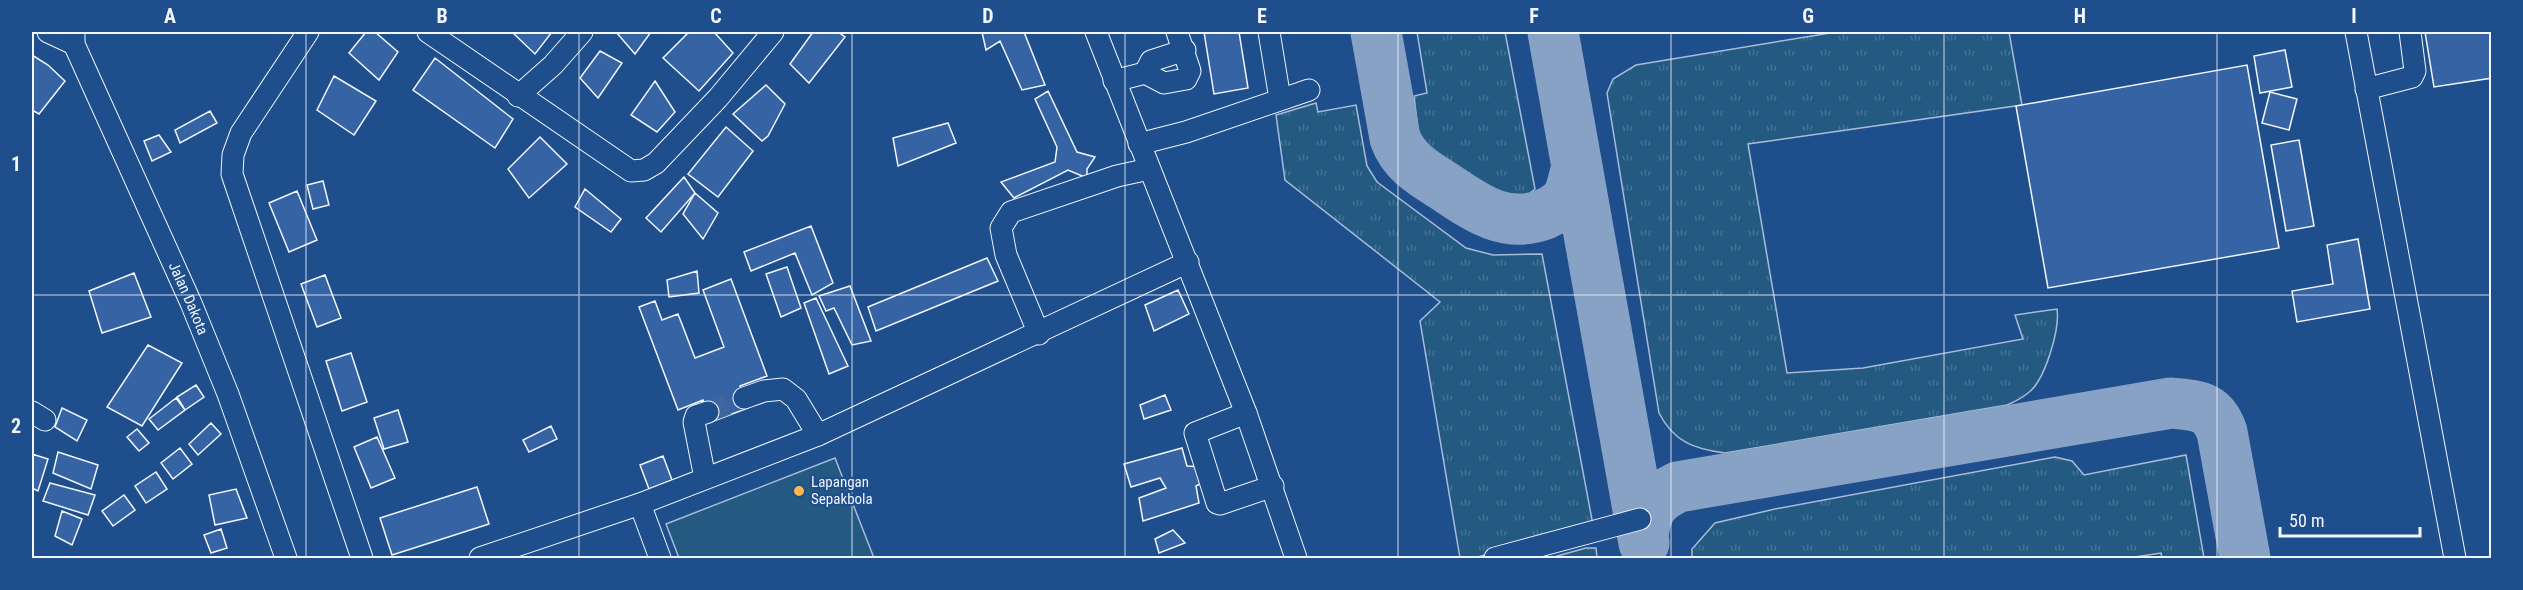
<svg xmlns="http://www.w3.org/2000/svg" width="2523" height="590" font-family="'Roboto Condensed',sans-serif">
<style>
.grass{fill:url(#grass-tufts);stroke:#a8bbd7;stroke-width:1.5}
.pitch{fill:#245a82;stroke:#a8bbd7;stroke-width:1.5}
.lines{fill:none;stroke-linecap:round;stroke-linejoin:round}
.taxiway{stroke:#88a2c6;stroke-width:51}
.building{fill:#3563a3;stroke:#f2f6ff;stroke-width:1.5}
.minor-tunnel{stroke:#3f679d;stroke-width:21;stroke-dasharray:21 10;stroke-linecap:butt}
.minor-casing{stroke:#f2f6ff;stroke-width:23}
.minor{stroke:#1f4e8c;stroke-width:21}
.grid{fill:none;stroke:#f2f6ff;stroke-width:1.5;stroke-opacity:0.55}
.poi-dot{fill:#ffb74d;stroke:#1f4e8c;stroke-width:2}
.labels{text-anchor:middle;stroke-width:4.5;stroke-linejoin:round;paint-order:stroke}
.street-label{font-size:15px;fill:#f2f6ff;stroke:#1f4e8c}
.poi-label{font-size:15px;fill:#f2f6ff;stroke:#1f4e8c;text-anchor:start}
.neatline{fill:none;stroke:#f2f6ff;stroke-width:2}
.grid-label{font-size:20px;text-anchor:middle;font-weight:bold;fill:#f2f6ff}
</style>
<defs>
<pattern id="grass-tufts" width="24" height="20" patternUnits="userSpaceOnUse" patternTransform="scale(1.5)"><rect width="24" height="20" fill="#245a82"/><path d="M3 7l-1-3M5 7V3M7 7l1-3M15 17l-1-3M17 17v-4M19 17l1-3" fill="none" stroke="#447295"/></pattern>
</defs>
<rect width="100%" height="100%" fill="#1f4e8c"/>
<path class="grass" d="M1417,32H1505L1535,189L1524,198C1486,196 1453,174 1421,154L1414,96L1427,93Z
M1836,32H2009L2022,105L1748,144L1787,373L1863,368L2023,339L2015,315L2057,309C2060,329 2045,381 2028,393C2022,398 2014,402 2007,405L1725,453C1694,449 1674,442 1659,413L1607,93L1613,79L1636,65Z
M1316,103L1318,112L1356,105L1367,166L1377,182L1466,248L1493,255L1542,254L1593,525L1474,558H1460L1420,321L1440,302L1285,180L1276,115Z
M2186,455L2204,558H2162L2161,553L2128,558H1692V549L1715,523L1775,509L2055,457L2072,461L2084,475Z
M1586,548H1596L1597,558H1550Z"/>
<path class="pitch" d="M835,458L874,558H679L666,524Z"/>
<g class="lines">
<path class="taxiway" d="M1376,32L1395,138C1404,163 1425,174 1447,188C1478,209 1507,229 1545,214C1554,210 1561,206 1567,198C1572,190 1574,176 1577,167
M1553,32L1644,543
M1643,537C1646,509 1653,499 1678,487L2171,403C2198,406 2212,405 2222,432L2245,558"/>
</g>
<path class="building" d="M366,32H375L398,52L379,80L349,53Z
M512,32H552L535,54Z
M616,32H651L635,54Z
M689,32H714L733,53L699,91L663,58Z
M813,32H838L845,37L809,83L790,64Z
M982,32H1024L1045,85L1022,90L1000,41L986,50Z
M1204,32H1239L1248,88L1214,94Z
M2425,32H2492V78L2434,87Z
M2285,50L2292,87L2260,93L2254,56Z
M600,51L622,63L598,98L580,78Z
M32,55L48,65L65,81L39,114L32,110Z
M435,58L513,119L495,148L413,90Z
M2247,65L2279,248L2048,288L2016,106Z
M334,76L376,101L354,135L317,110Z
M655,81L675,112L657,132L631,115Z
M766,85L785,104L768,136L762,141L733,114Z
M1048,91L1077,152L1095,157L1087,169V178L1068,170L1014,198L1001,182L1055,162L1057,147L1035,99Z
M2270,92L2297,99L2289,130L2262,123Z
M210,111L217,123L180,143L175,130Z
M948,123L956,143L898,166L893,138Z
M726,127L753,151L718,197L688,174Z
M159,135L171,152L152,161L144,141Z
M540,137L567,164L529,198L508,169Z
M2299,140L2314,226L2286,231L2271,145Z
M684,177L695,193L661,232L646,218Z
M323,181L329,205L313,209L307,185Z
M585,189L621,219L611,232L575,207Z
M297,191L317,240L289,252L269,203Z
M695,193L718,213L703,239L683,214Z
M811,226L833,283L812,295L795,253L751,271L744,252Z
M2358,239L2370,309L2297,322L2292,291L2333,284L2327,245Z
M987,258L998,281L876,331L868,307Z
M787,267L801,308L781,317L766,274Z
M697,271L699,293L669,297L667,280Z
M134,273L151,317L102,333L89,291Z
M325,275L341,318L317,327L301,284Z
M731,279L767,376L740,386L748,408L711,422L703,400L678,410L639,307L655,301L662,320L678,314L695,358L724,347L703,290Z
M850,286L871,341L852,345L834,308L826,311L819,296Z
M1178,290L1189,314L1154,331L1145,305Z
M816,298L848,366L829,374L804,303Z
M148,345L182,363L142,426L107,407Z
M351,353L367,402L342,411L326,361Z
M196,385L204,397L185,410L177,397Z
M1165,395L1171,410L1144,419L1140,405Z
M176,398L185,410L158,430L149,419Z
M62,408L87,420L77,441L55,427Z
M398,410L408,442L384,449L374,418Z
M211,423L221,434L198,455L189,444Z
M551,426L557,439L529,452L523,440Z
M137,429L149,443L139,451L127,437Z
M377,437L395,478L371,488L354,447Z
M180,448L192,464L173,479L161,463Z
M1182,448L1187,466L1204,467L1208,480L1196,486L1199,503L1143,521L1139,498L1166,488L1160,478L1131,487L1124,464Z
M58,452L98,465L91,489L53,473Z
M32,454L48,459L38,491L32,488Z
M663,456L672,480L649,489L640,465Z
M156,472L167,489L146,503L135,486Z
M50,483L95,495L88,515L43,501Z
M477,487L489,524L392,555L380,518Z
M236,489L247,518L215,525L209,495Z
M124,495L135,510L113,526L102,511Z
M62,511L82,519L72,545L55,536Z
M221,529L227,548L211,553L204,535Z
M1173,530L1185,543L1159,553L1155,539Z"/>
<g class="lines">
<path class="minor-tunnel" d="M708,412L744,398"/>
<defs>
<g id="minor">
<path d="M48,32L74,44"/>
<path id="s1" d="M74,32V44L191,303L228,394L286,558"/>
<path d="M308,32L241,133L233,155L232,174L362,558"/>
<path d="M428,32L631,171L644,170L656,163L718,98L773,32"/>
<path d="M1096,32L1246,413L1296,558"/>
<path d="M1269,32L1280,99"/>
<path d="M2356,32L2455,558"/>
<path d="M1145,73L1151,61L1185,50"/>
<path d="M1114,81L1145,73L1164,83L1186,79L1190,71L1177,32"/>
<path d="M2366,89L2412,77L2415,71L2410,32"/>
<path d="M518,96L553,65L582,32"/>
<path d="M1139,144L1186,132L1309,90"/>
<path d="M1039,334L1006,255L1001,228L1011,212L1117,176L1149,169"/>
<path d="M744,398L764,391L783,389L796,399L818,435"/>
<path d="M32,412L45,420"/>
<path d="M1246,413L1195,433L1217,503L1220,504L1273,486"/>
<path d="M705,478L694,422L696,416L708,412"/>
<path d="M640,504L660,558"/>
<path d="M480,558L640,504L818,435L1188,262"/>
<path d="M1495,558L1640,519"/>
</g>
</defs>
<use href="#minor" class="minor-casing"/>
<use href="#minor" class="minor"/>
</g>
<path class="grid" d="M306,32V558M579,32V558M852,32V558M1125,32V558M1398,32V558M1671,32V558M1944,32V558M2217,32V558M32,295H2492"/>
<circle class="poi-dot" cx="799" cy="491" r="6"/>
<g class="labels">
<g class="street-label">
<text dy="5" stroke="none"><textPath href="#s1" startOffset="291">Jalan Dakota</textPath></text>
</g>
<g class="poi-label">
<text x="811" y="487">Lapangan<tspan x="811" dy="17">Sepakbola</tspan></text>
</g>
</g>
<rect width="2523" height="590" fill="none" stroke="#1f4e8c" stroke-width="66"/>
<path d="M2280 527v9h140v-9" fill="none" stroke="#f2f6ff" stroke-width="3"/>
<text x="2289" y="527" font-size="18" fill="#f2f6ff" stroke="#1f4e8c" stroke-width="4.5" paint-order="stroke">50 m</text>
<rect x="33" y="33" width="2457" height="524" class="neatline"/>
<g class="grid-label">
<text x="170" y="23">A</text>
<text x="442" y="23">B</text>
<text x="716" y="23">C</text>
<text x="988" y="23">D</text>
<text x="1262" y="23">E</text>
<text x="1534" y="23">F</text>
<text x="1808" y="23">G</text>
<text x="2080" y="23">H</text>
<text x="2354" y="23">I</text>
<text x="16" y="171">1</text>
<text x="16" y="433">2</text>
</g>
</svg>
